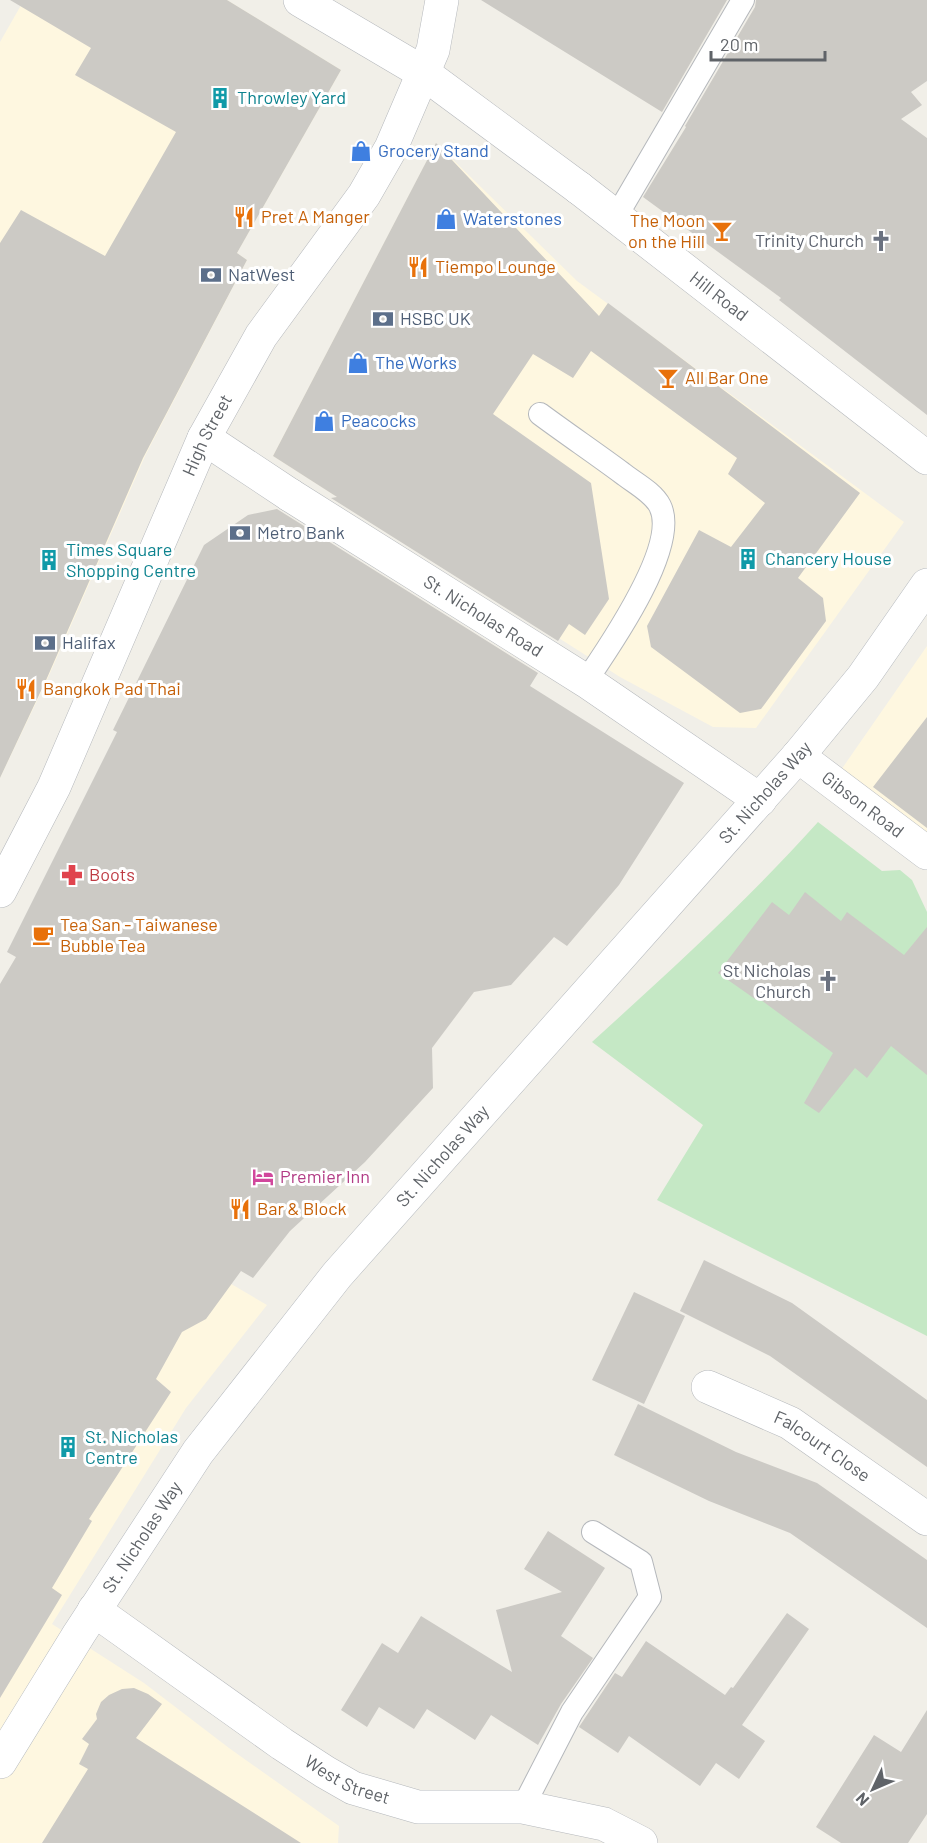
<svg xmlns="http://www.w3.org/2000/svg" width="927" height="1843" font-family="Barlow,sans-serif">
<style>
.commercial{fill:#fef7e0}
.green{fill:#c5e8c5}
.building{fill:#cccac5}
.lines{fill:none;stroke-linecap:round;stroke-linejoin:round}
.service-casing{stroke:#b5b8bc;stroke-width:24}
.pedestrian-casing{stroke:#b5b8bc;stroke-width:34}
.minor-casing{stroke:#b5b8bc;stroke-width:34}
.secondary-casing{stroke:#b6babf;stroke-width:34}
.service{stroke:#fff;stroke-width:22}
.pedestrian{stroke:#fff;stroke-width:33}
.minor{stroke:#fff;stroke-width:33}
.secondary{stroke:#fff;stroke-width:33}
.labels{text-anchor:middle;stroke-width:6;stroke-linejoin:round;paint-order:stroke}
.culture-label{font-size:18px;fill:#0d838f;stroke:#fff;text-anchor:start}
.shop-label{font-size:18px;fill:#366cbe;stroke:#fff;text-anchor:start}
.food-label{font-size:18px;fill:#c56008;stroke:#fff;text-anchor:start}
.worship-label{font-size:18px;fill:#5b616d;stroke:#fff;text-anchor:end}
.service-label{font-size:18px;fill:#4e5e75;stroke:#fff;text-anchor:start}
.street-label{font-size:18px;fill:#5f6368;stroke:#fff}
.health-label{font-size:18px;fill:#be3a42;stroke:#fff;text-anchor:start}
.hotel-label{font-size:18px;fill:#b23c85;stroke:#fff;text-anchor:start}
</style>
<rect width="100%" height="100%" fill="#f1efe8"/>
<path class="commercial" d="M24,0H227L341,70L237,253L247,260L146,454L47,680L0,778V42Z
M441,148L577,281L904,522L756,728L713,727L620,677L273,456L431,153Z
M927,646V835L841,770Z
M0,1153L76,1193L267,1305L186,1408L52,1624L144,1683L229,1748L339,1826L338,1843H0Z"/>
<path class="green" d="M818,822L882,871L900,870L912,880L927,912V1336L657,1200L703,1125L592,1042C670,971 748,900 818,822Z"/>
<path class="building" d="M10,0H227L341,70L237,253L247,260L143,458L47,678L0,778V243L21,210L105,256L176,132L75,75L91,48Z
M481,0H727L662,112Z
M756,0H927V81L911,92L922,105L901,119L927,138V415L779,300L781,298L643,197L686,127L685,126L755,7Z
M436,143L599,316L608,303L860,493L798,578L823,598L826,621L761,709L740,713L651,647L647,626L699,530L731,547L765,503L728,474L737,458L591,351L573,378L533,354L493,414L591,483L609,599L585,635L569,624L558,641L331,498L337,497L273,456Z
M277,509L538,673L530,686L684,783L619,885L567,946L554,937L511,985L474,992L432,1048L433,1088L365,1162L290,1231L253,1278L241,1271L206,1319L182,1332L156,1379L171,1392L89,1519L92,1521L52,1588L62,1595L0,1698V984L16,957L7,952L117,732L113,730L204,545L248,515Z
M927,717V828L873,787Z
M805,892L841,921L847,912L904,955L927,927V1075L891,1046L867,1078L855,1068L819,1113L804,1103L833,1053L757,997L755,999L718,973L772,902L789,915Z
M704,1260L792,1303L927,1400V1467L770,1356L680,1311Z
M634,1292L685,1316L644,1404L592,1380Z
M638,1404L736,1452L817,1483L927,1560V1628L790,1533L709,1501L614,1455Z
M548,1531L605,1568L561,1636L593,1658L561,1704L538,1745L491,1715L475,1740L427,1709L414,1729L379,1707L367,1727L341,1710L382,1643L398,1653L421,1616L512,1672L496,1610L562,1592L524,1569Z
M787,1613L809,1629L742,1725L765,1741L739,1779L716,1763L700,1786L629,1736L618,1753L579,1727L615,1673L622,1677L646,1641L725,1695L731,1687L733,1688Z
M134,1688L148,1694L162,1704L136,1738L301,1843H42L88,1769L79,1764L89,1744L82,1739L97,1719L96,1714L101,1702L109,1695L122,1689Z
M927,1710V1814L908,1843H841L816,1827L874,1735L901,1752Z"/>
<g class="lines">
<defs>
<path id="service" d="M616,217L743,0
M540,414C567,434 595,453 622,473C633,482 653,492 660,506C680,546 609,647 586,681
M523,1807L572,1712L650,1597L641,1562L593,1532"/>
<g id="pedestrian">
<path d="M300,0L422,72L579,188"/>
<path d="M204,438L290,495"/>
<path id="s1" d="M0,891L54,787L204,438L261,336L364,195L391,148L433,50L442,0"/>
</g>
<g id="minor">
<path id="s2" d="M579,188L927,458"/>
<path id="s3" d="M290,495L586,681L760,800"/>
<path id="s4" d="M798,756L927,853"/>
<path id="s5" d="M708,1387L790,1423L927,1519"/>
<path id="s6" d="M94,1610L282,1744L325,1772L353,1788L418,1807H523L604,1824L641,1843"/>
</g>
<g id="secondary">
<path id="s7" d="M0,1762L79,1634L198,1452L337,1275L798,756L863,677L927,585"/>
</g>
</defs>
<use href="#service" class="service-casing"/>
<use href="#pedestrian" class="pedestrian-casing"/>
<use href="#minor" class="minor-casing"/>
<use href="#secondary" class="secondary-casing"/>
<use href="#service" class="service"/>
<use href="#pedestrian" class="pedestrian"/>
<use href="#minor" class="minor"/>
<use href="#secondary" class="secondary"/>
</g>
<defs>
<symbol id="building-bare" viewBox="-9 -9 18 18"><path d="M-4-6H4V6H1V3H-1V6H-4ZM-2.5-4.3h1.7v1.8h-1.7ZM.8-4.3h1.7v1.8H.8ZM-2.5-1h1.7V.8h-1.7ZM.8-1h1.7V.8H.8Z" fill="#0f9aa8" stroke="#fff" stroke-width="2.5" paint-order="stroke"/></symbol>
<symbol id="shop-bare" viewBox="-9 -9 18 18"><path d="M-5-2.5h2.3a2.7 3.5 0 0 1 5.4 0H5L5.5 6h-11ZM-1.5-2.5h3a1.5 2.3 0 0 0-3 0Z" fill="#3f7fe0" stroke="#fff" stroke-width="2.5" paint-order="stroke"/></symbol>
<symbol id="restaurant-bare" viewBox="-9 -9 18 18"><path d="M-5-6h1v4h1v-4h1v4h1v-4h1v5L-1.5 .5V6h-2V.5L-5-1ZM5-6V6H3V1.5H1.5Q1.5-4 5-6Z" fill="#e8710a" stroke="#fff" stroke-width="2.5" paint-order="stroke"/></symbol>
<symbol id="bar-bare" viewBox="-9 -9 18 18"><path d="M-6-5H6L.8 .8V4.5H3.5V6h-7V4.5H-.8V.8Z" fill="#e8710a" stroke="#fff" stroke-width="2.5" paint-order="stroke"/></symbol>
<symbol id="church-bare" viewBox="-9 -9 18 18"><path d="M-1.2-6h2.4v3.5h3.3v2.4h-3.3V6h-2.4V-.1h-3.3v-2.4h3.3Z" fill="#6b7280" stroke="#fff" stroke-width="2.5" paint-order="stroke"/></symbol>
<symbol id="bank-bare" viewBox="-9 -9 18 18"><path d="M-6-4H6V4H-6ZM0-2.3a2.3 2.3 0 1 0 0 4.6a2.3 2.3 0 1 0 0-4.6Z" fill="#5c6f8a" stroke="#fff" stroke-width="2.5" paint-order="stroke"/></symbol>
<symbol id="pharmacy-bare" viewBox="-9 -9 18 18"><path d="M-2-6h4v4h4v4h-4v4h-4v-4h-4v-4h4Z" fill="#e0444e" stroke="#fff" stroke-width="2.5" paint-order="stroke"/></symbol>
<symbol id="cafe-bare" viewBox="-9 -9 18 18"><path d="M-5.5-4.5H6V0H3Q3 3.5 0 3.5H-2.5Q-5.5 3.5-5.5 0ZM3-3.2v2h1.7v-2ZM-6 4.5H4V6H-6Z" fill="#e8710a" stroke="#fff" stroke-width="2.5" paint-order="stroke"/></symbol>
<symbol id="hotel-bare" viewBox="-9 -9 18 18"><path d="M-6-4.5h1.5V1H6V5H4.5V3h-9V5H-6ZM-4 0a1.8 1.8 0 1 1 3.6 0ZM.5 0V-2.5h3Q6-2.5 6 0Z" fill="#d1479c" stroke="#fff" stroke-width="2.5" paint-order="stroke"/></symbol>
</defs>
<g fill-rule="evenodd">
<use href="#building-bare" x="205" y="83" width="30" height="30"/>
<use href="#shop-bare" x="346" y="136" width="30" height="30"/>
<use href="#restaurant-bare" x="229" y="202" width="30" height="30"/>
<use href="#shop-bare" x="431" y="204" width="30" height="30"/>
<use href="#bar-bare" x="707" y="216" width="30" height="30"/>
<use href="#church-bare" x="866" y="226" width="30" height="30"/>
<use href="#restaurant-bare" x="403" y="252" width="30" height="30"/>
<use href="#bank-bare" x="196" y="260" width="30" height="30"/>
<use href="#bank-bare" x="368" y="304" width="30" height="30"/>
<use href="#shop-bare" x="343" y="348" width="30" height="30"/>
<use href="#bar-bare" x="653" y="363" width="30" height="30"/>
<use href="#shop-bare" x="309" y="406" width="30" height="30"/>
<use href="#bank-bare" x="225" y="518" width="30" height="30"/>
<use href="#building-bare" x="733" y="544" width="30" height="30"/>
<use href="#building-bare" x="34" y="545" width="30" height="30"/>
<use href="#bank-bare" x="30" y="628" width="30" height="30"/>
<use href="#restaurant-bare" x="11" y="674" width="30" height="30"/>
<use href="#pharmacy-bare" x="57" y="860" width="30" height="30"/>
<use href="#cafe-bare" x="28" y="920" width="30" height="30"/>
<use href="#church-bare" x="813" y="966" width="30" height="30"/>
<use href="#hotel-bare" x="248" y="1162" width="30" height="30"/>
<use href="#restaurant-bare" x="225" y="1194" width="30" height="30"/>
<use href="#building-bare" x="53" y="1432" width="30" height="30"/>
</g>
<g class="labels">
<g class="culture-label">
<text x="237" y="104">Throwley Yard</text>
<text x="66" y="556">Times Square<tspan x="66" dy="21">Shopping Centre</tspan></text>
<text x="765" y="565">Chancery House</text>
<text x="85" y="1443">St. Nicholas<tspan x="85" dy="21">Centre</tspan></text>
</g>
<g class="shop-label">
<text x="378" y="157">Grocery Stand</text>
<text x="463" y="225">Waterstones</text>
<text x="375" y="369">The Works</text>
<text x="341" y="427">Peacocks</text>
</g>
<g class="food-label">
<text x="261" y="223">Pret A Manger</text>
<text x="705" y="227" text-anchor="end">The Moon<tspan x="705" dy="21">on the Hill</tspan></text>
<text x="435" y="273">Tiempo Lounge</text>
<text x="685" y="384">All Bar One</text>
<text x="43" y="695">Bangkok Pad Thai</text>
<text x="60" y="931">Tea San - Taiwanese<tspan x="60" dy="21">Bubble Tea</tspan></text>
<text x="257" y="1215">Bar &amp; Block</text>
</g>
<g class="worship-label">
<text x="864" y="247">Trinity Church</text>
<text x="811" y="977">St Nicholas<tspan x="811" dy="21">Church</tspan></text>
</g>
<g class="service-label">
<text x="228" y="281">NatWest</text>
<text x="400" y="325">HSBC UK</text>
<text x="257" y="539">Metro Bank</text>
<text x="62" y="649">Halifax</text>
</g>
<g class="street-label">
<text dy="6" stroke="none"><textPath href="#s2" startOffset="177">Hill Road</textPath></text>
<text dy="6" stroke="none"><textPath href="#s1" startOffset="501">High Street</textPath></text>
<text dy="6" stroke="none"><textPath href="#s3" startOffset="228">St. Nicholas Road</textPath></text>
<text dy="6" stroke="none"><textPath href="#s7" startOffset="1238">St. Nicholas Way</textPath></text>
<text dy="6" stroke="none"><textPath href="#s4" startOffset="81">Gibson Road</textPath></text>
<text dy="6" stroke="none"><textPath href="#s7" startOffset="752">St. Nicholas Way</textPath></text>
<text dy="6" stroke="none"><textPath href="#s5" startOffset="129">Falcourt Close</textPath></text>
<text dy="6" stroke="none"><textPath href="#s7" startOffset="266">St. Nicholas Way</textPath></text>
<text dy="6" stroke="none"><textPath href="#s6" startOffset="306">West Street</textPath></text>
</g>
<g class="health-label">
<text x="89" y="881">Boots</text>
</g>
<g class="hotel-label">
<text x="280" y="1183">Premier Inn</text>
</g>
</g>
<g transform="translate(873 1789) rotate(226)" stroke="#ffffff" stroke-width="4.5" paint-order="stroke">
<path d="M0-4.5L10 22L0 15L-10 22Z" fill="#5f6368"/>
<text y="-9" font-size="16" font-weight="bold" text-anchor="middle" fill="#5f6368">N</text>
</g>
<path d="M711 51v9h114v-9" fill="none" stroke="#5f6368" stroke-width="3"/>
<text x="720" y="51" font-size="18" fill="#5f6368" stroke="#ffffff" stroke-width="4.5" paint-order="stroke">20 m</text>
</svg>
